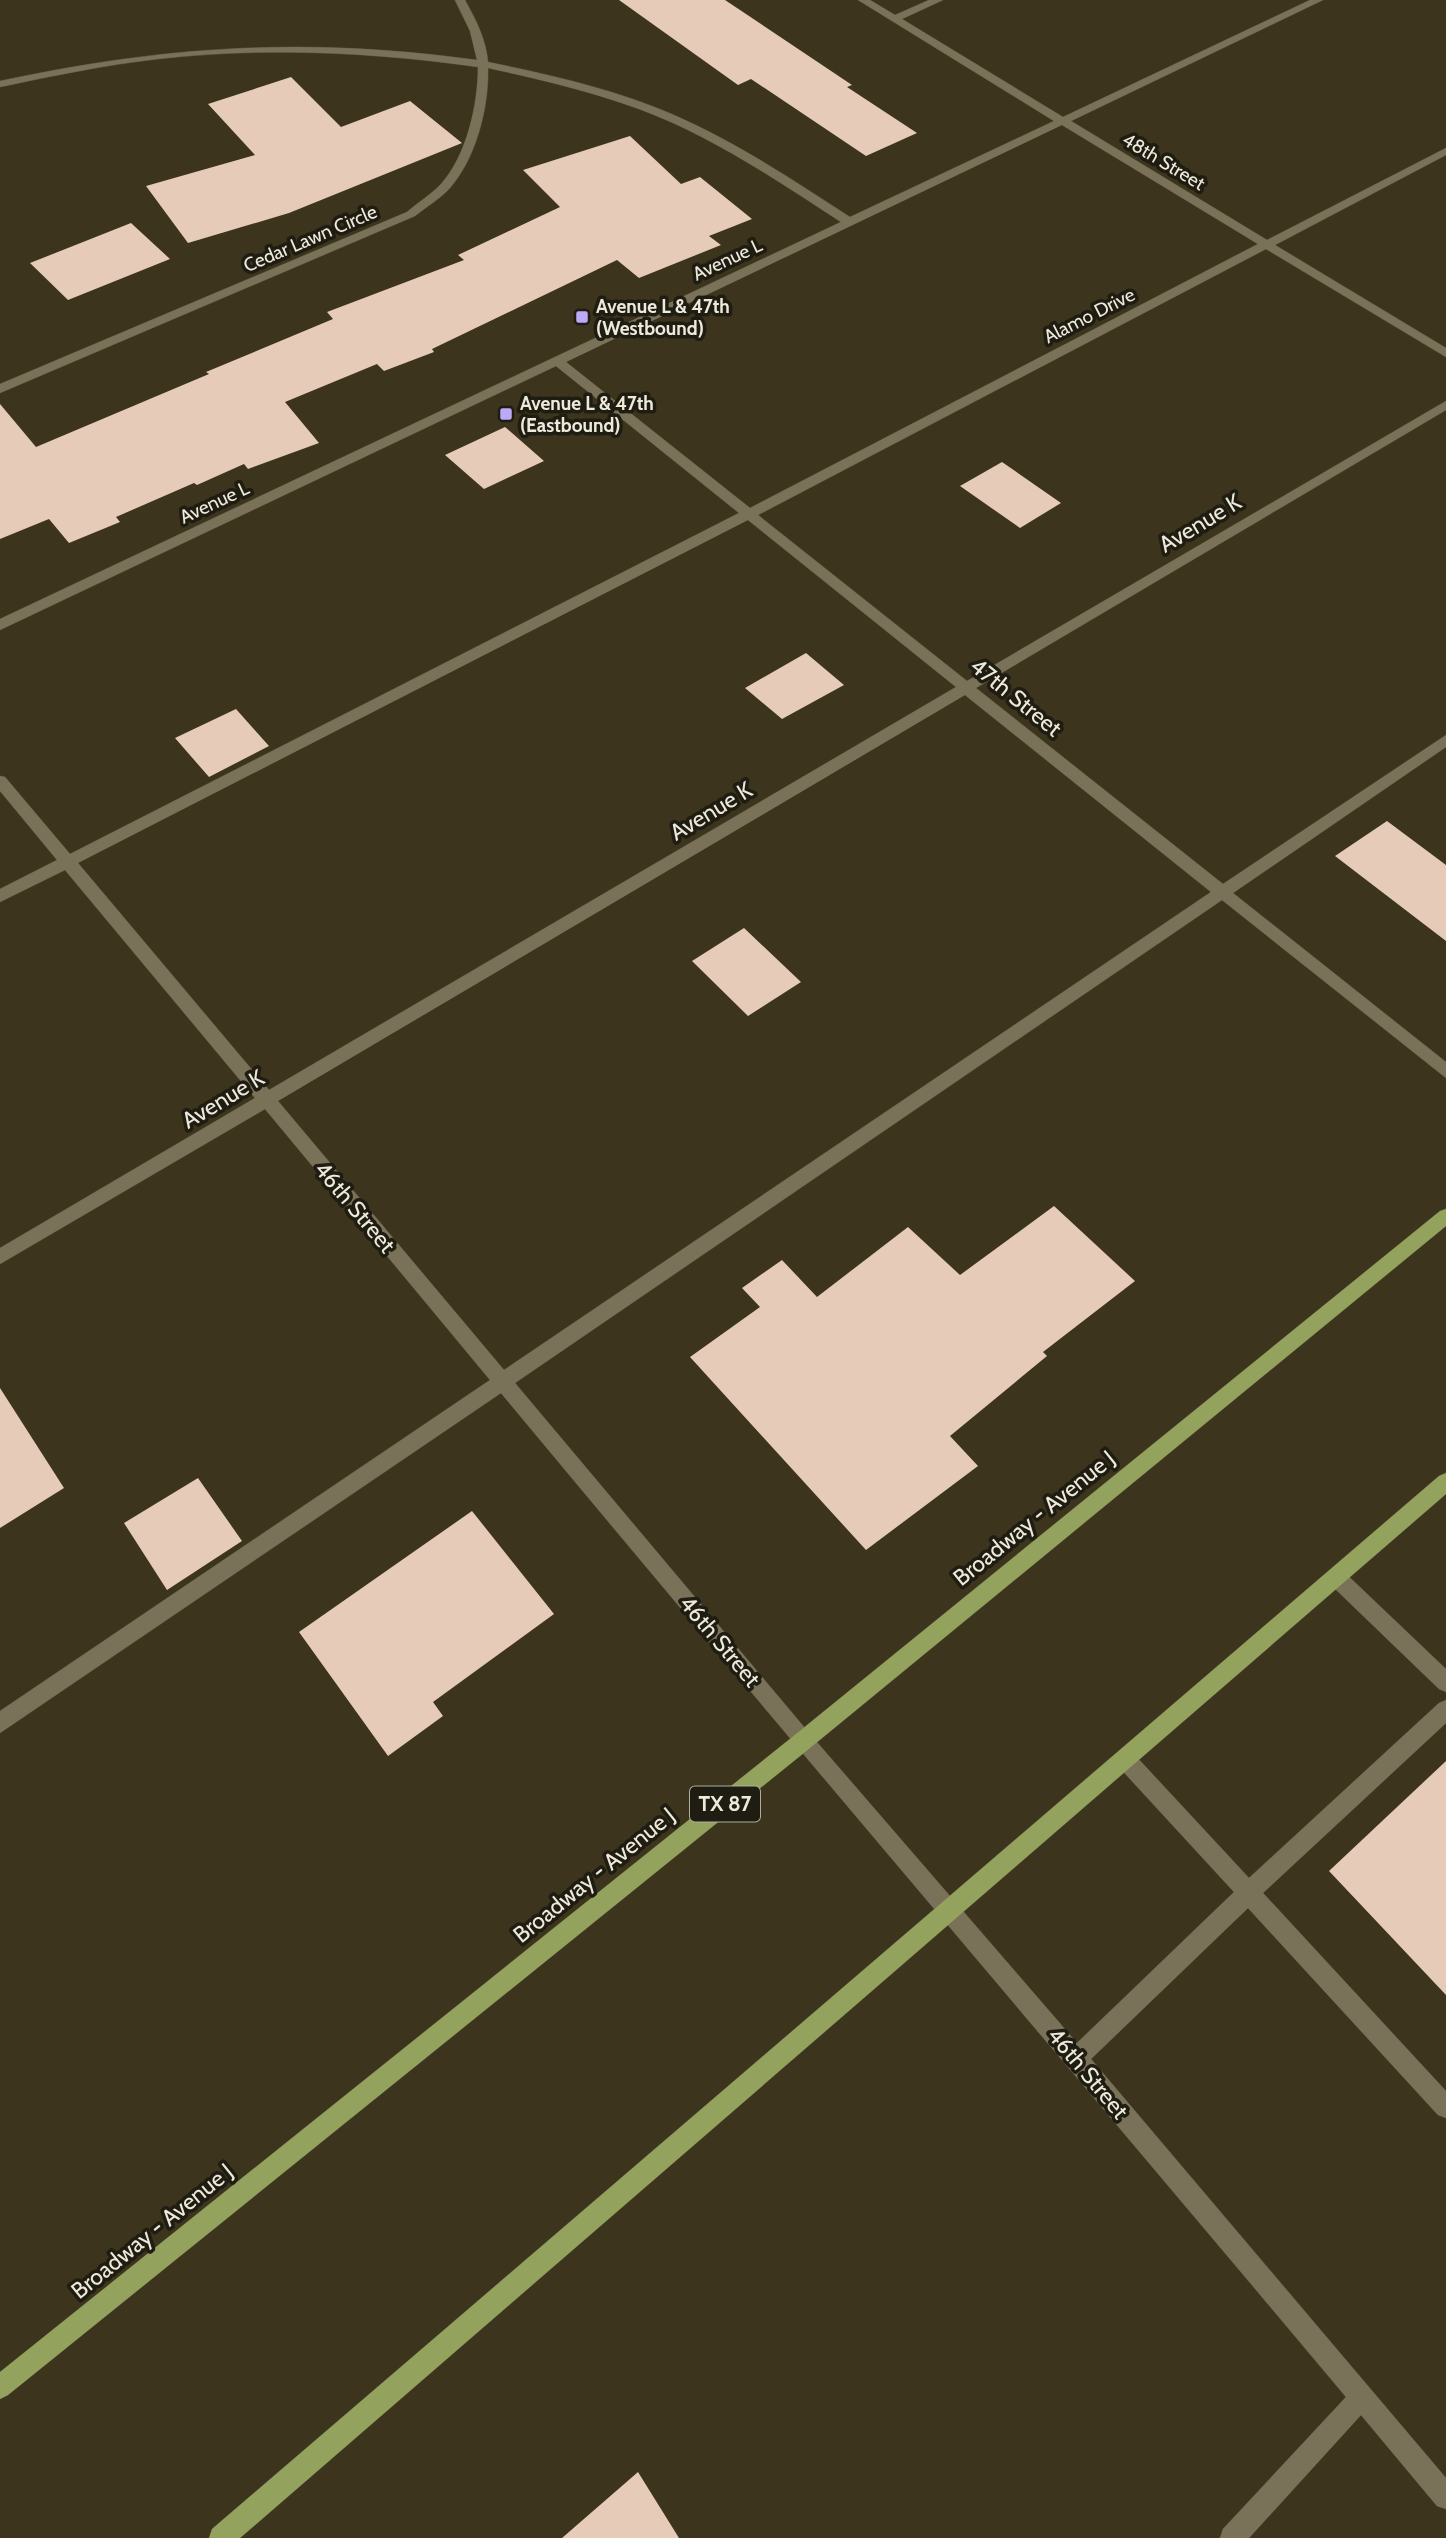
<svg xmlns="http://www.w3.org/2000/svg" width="1446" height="2538" font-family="Cabin,sans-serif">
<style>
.building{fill:#e5cbb8}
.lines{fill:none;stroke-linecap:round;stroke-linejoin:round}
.minor-casing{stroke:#58523d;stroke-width:1}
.major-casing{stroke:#58523d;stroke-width:1}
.minor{fill:#7a7258;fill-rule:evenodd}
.major{fill:#93a35d;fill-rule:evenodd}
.poi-dot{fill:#baaaf7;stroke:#1f1c12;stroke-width:2.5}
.labels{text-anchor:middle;stroke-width:7;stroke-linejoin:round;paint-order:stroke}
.far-street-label{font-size:19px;fill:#eeeadb;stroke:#1f1c12}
.far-poi-label{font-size:19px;font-weight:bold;fill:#eeeadb;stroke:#1f1c12;text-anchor:start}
.shield{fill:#1f1c12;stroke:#b0ac9f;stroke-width:2}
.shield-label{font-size:21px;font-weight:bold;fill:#eeeadb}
.street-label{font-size:23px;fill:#eeeadb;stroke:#1f1c12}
</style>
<rect width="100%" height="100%" fill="#3c341c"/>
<path class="building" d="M619,0H725L852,85L847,87L917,133L866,156L751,79L738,85Z
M291,77L341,127L410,101L462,143L289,213L188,243L146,186L255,155L208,104Z
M630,136L681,184L700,177L752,219L709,236L721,245L639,278L617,260L432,349L434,352L384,371L377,364L285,402L319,443L248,469L244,464L197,485L194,483L116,517L120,522L69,543L49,519L0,539V404L36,447L209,374L206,372L333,319L327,312L464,260L458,255L560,207L523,170Z
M131,223L170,259L68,300L30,263Z
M505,427L544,461L484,489L445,455Z
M1002,462L1061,503L1020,528L960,486Z
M806,653L844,685L782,719L745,688Z
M236,709L269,746L209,777L175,738Z
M1387,821L1446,865V941L1335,856Z
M744,928L801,982L748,1016L692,961Z
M1054,1206L1135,1281L1043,1352L1047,1356L950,1436L978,1466L866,1550L690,1357L760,1307L742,1288L782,1260L817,1297L908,1227L960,1275Z
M0,1388L64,1488L0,1528Z
M198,1478L242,1541L167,1590L124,1523Z
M472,1511L554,1614L433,1702L443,1716L388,1756L299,1632Z
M1446,1761V1995L1329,1871Z
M638,2472L679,2538H562Z"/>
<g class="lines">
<defs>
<path id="minor" d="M455,0H465C476,20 486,39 488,62C551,75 614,89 674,115C736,142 793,180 850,217L1054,121L858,0H870L895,15L929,0H943L902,19L1063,117L1310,0H1323L1071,121L1267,240L1446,148V155L1275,245L1446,348V357L1266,249L758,515L967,681L1446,401V410L976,688L1223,884L1446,735V747L1233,893L1446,1062V1078L1222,900L515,1383L810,1734L1077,2043L1234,1892L1118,1766L1115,1759L1118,1752L1125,1749L1132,1752L1249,1878L1439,1703L1446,1700V1723L1263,1893L1446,2091V2118L1438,2115L1248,1908L1091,2059L1446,2478V2509L1437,2506L1361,2415L1249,2538H1220L1223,2529L1346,2397C1065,2062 780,1729 501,1393L0,1733V1711L490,1380L265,1109L0,1264V1248L255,1098L65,870L0,902V889L57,860L0,791V776L5,777L70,854L739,513L556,366L0,630V619L841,222C776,180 712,136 639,109C590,91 539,79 488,68C489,108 476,158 450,188C440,199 426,207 415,216L0,393V384L407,212C418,202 431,195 441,184C467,155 478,104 478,67C371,52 265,47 158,59C105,65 52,76 0,87V81C168,45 307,37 477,60L470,31ZM1062,125L1258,244L750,508L566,362ZM748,520L956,687L269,1090L78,863ZM965,695L1211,892L504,1370L278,1101Z
M1336,1568L1343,1571L1446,1669V1692L1439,1689L1329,1583L1326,1577L1329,1571Z"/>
<path id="major" d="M1446,1209V1226L810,1748L8,2395L0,2399V2372L796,1734L1440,1211Z
M1446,1473V1494L240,2538H209L212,2529L1439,1476Z"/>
</defs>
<use href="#minor" class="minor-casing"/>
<use href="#major" class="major-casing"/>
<use href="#minor" class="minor"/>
<use href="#major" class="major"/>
</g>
<g class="poi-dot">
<rect x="575" y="310" width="14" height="14" rx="3.5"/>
<rect x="499" y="407" width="14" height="14" rx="3.5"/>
</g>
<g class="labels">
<g class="far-street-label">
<text transform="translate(1164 161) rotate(31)" y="7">48th Street</text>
<text transform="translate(310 238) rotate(-23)" y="7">Cedar Lawn Circle</text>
<text transform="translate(727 259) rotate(-25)" y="7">Avenue L</text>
<text transform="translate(1089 315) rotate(-27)" y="7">Alamo Drive</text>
<text transform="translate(214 502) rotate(-25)" y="7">Avenue L</text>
</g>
<g class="far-poi-label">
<text x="596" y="313">Avenue L &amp; 47th<tspan x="596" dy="22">(Westbound)</tspan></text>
<text x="520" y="410">Avenue L &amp; 47th<tspan x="520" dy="22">(Eastbound)</tspan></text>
</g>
<rect class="shield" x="690" y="1786.5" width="70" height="35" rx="5"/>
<g class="shield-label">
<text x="725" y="1811">TX 87</text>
</g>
<g class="street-label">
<text transform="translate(1200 523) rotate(-31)" y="8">Avenue K</text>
<text transform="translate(1016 697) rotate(39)" y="8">47th Street</text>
<text transform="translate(711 811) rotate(-31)" y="8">Avenue K</text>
<text transform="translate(223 1099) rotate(-31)" y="8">Avenue K</text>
<text transform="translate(355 1207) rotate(50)" y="8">46th Street</text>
<text transform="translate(1034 1518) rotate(-39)" y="8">Broadway - Avenue J</text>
<text transform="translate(720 1641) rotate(50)" y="8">46th Street</text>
<text transform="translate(594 1875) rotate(-39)" y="8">Broadway - Avenue J</text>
<text transform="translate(1088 2073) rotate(50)" y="8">46th Street</text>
<text transform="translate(152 2231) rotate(-39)" y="8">Broadway - Avenue J</text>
</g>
</g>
</svg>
